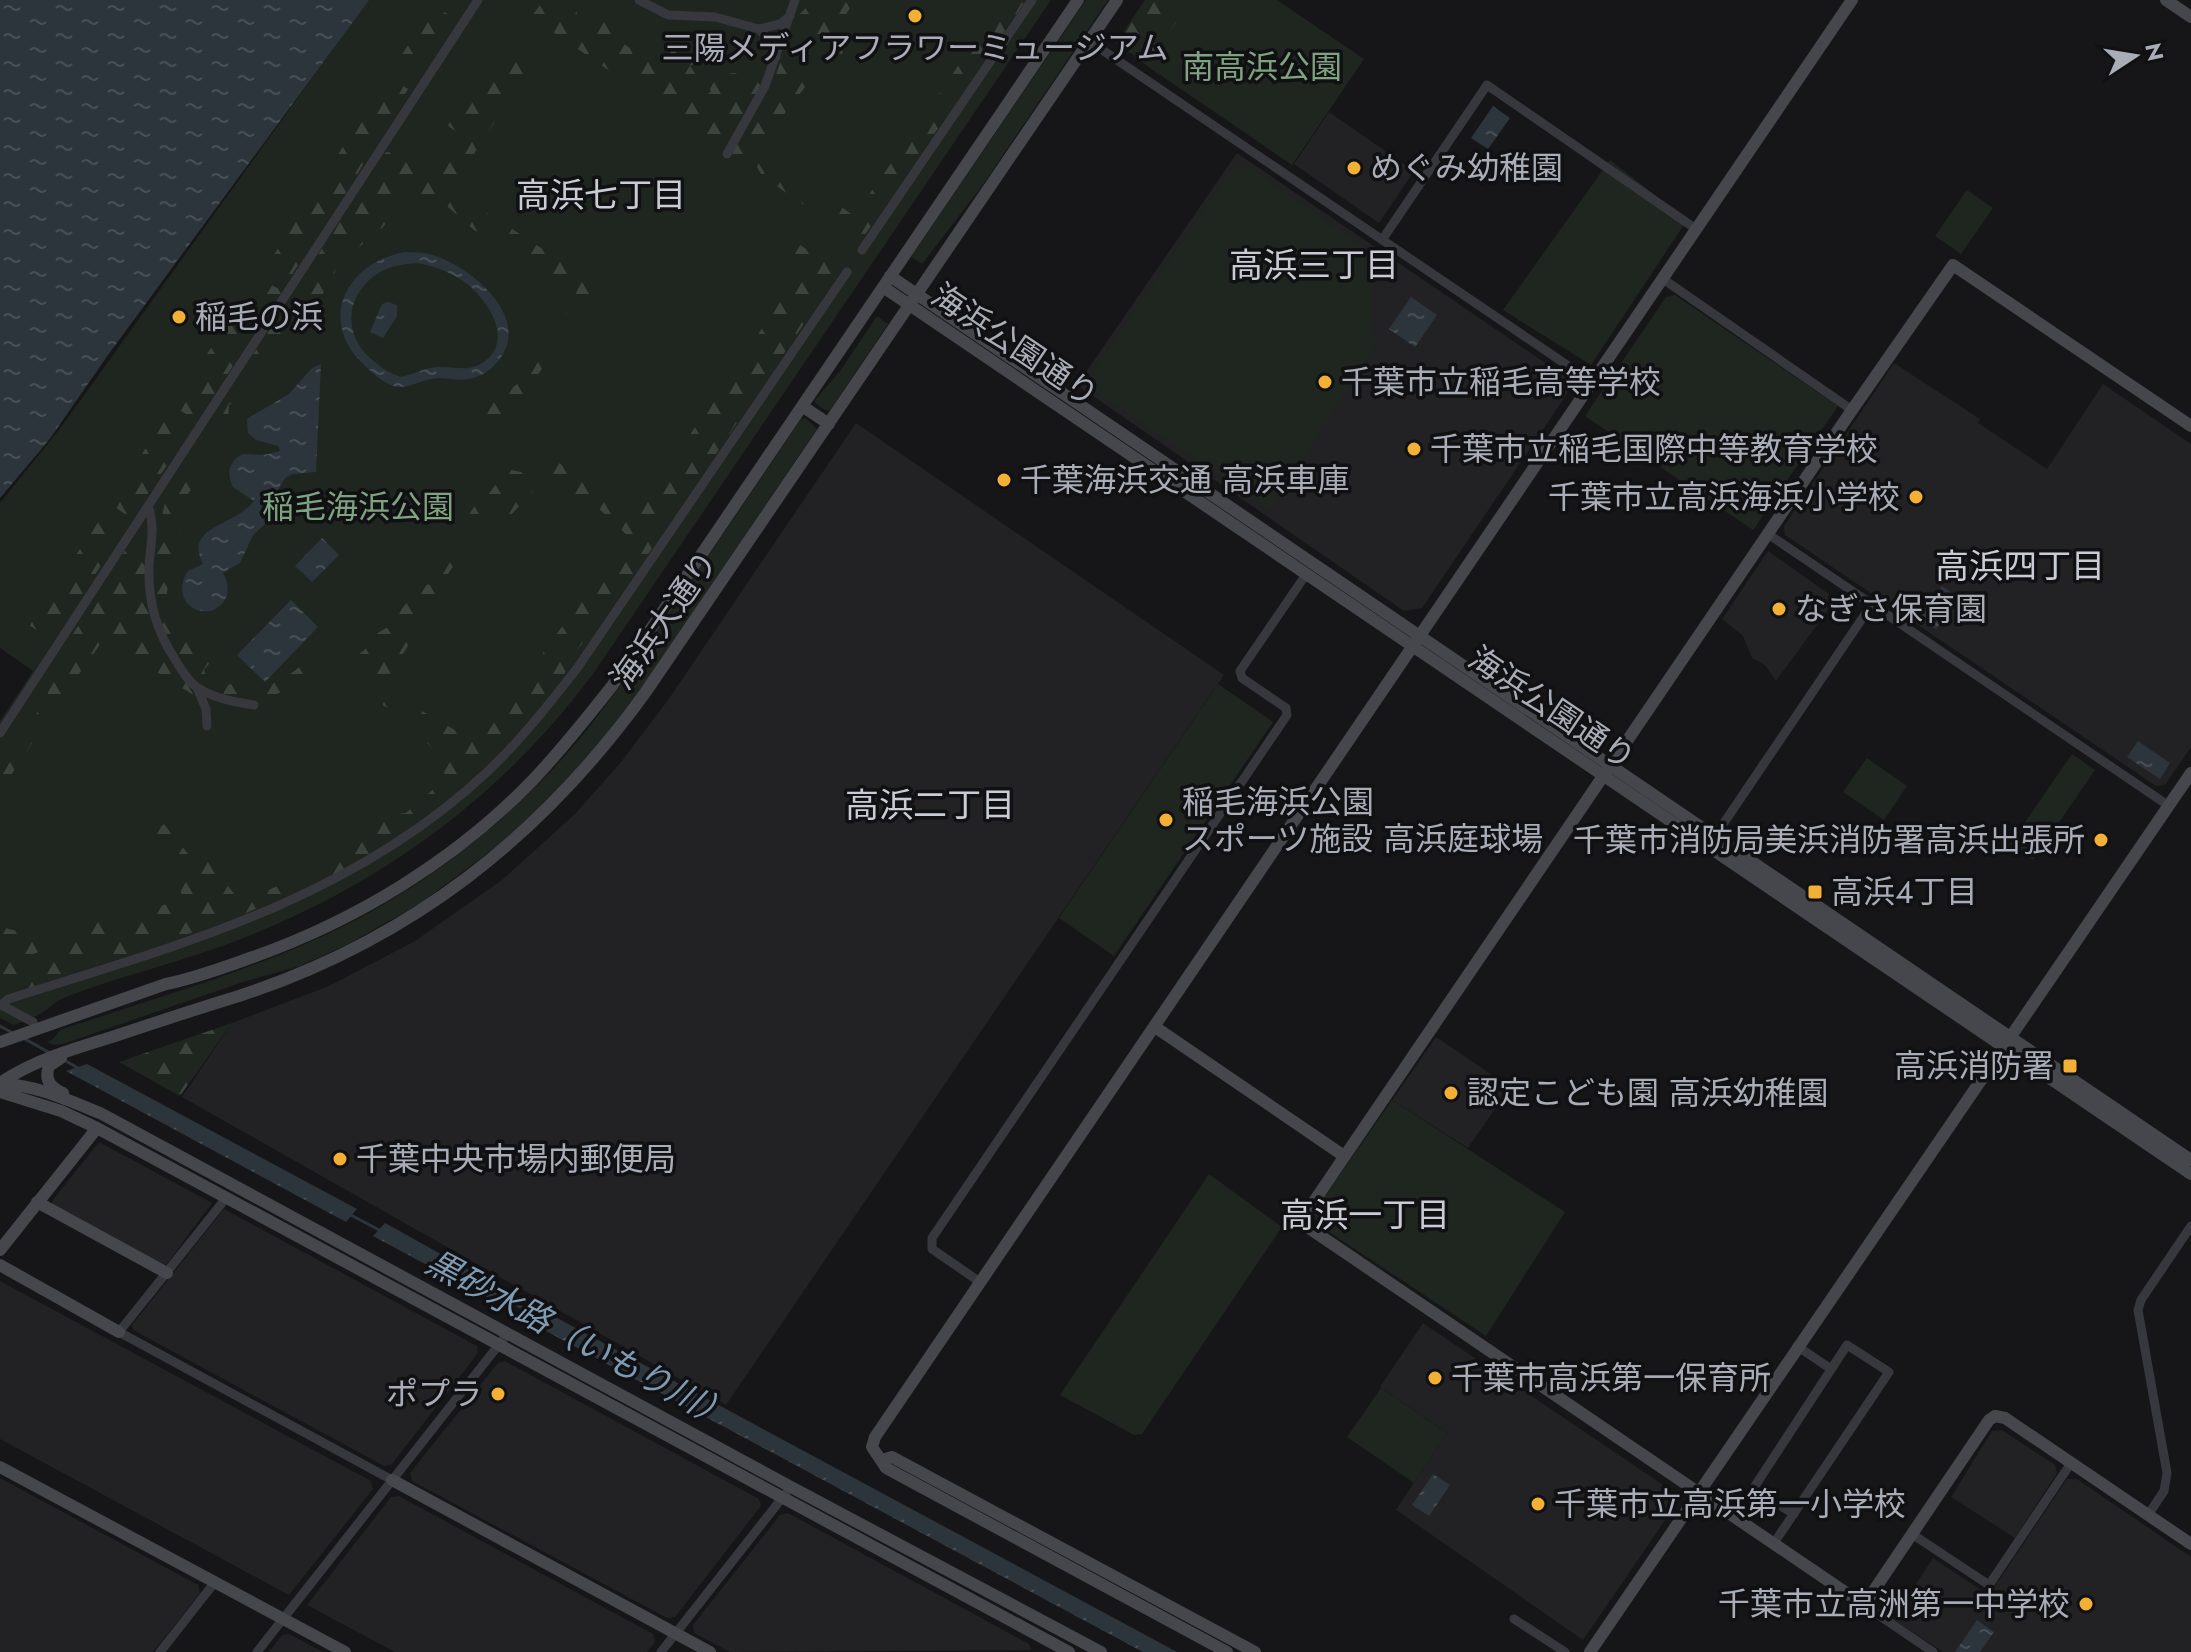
<svg xmlns="http://www.w3.org/2000/svg" width="2191" height="1652" font-family="Jost,'Noto Sans JP',sans-serif">
<style>
.built{fill:#222225}
.green{fill:#1e261f}
.forest{fill:url(#forest-firs)}
.water{fill:url(#water-ripples);fill-rule:evenodd}
.lines{fill:none;stroke-linecap:round;stroke-linejoin:round}
.stream{stroke:#2c353c;stroke-width:3}
.street{stroke:#37383d;stroke-width:9}
.secondary{stroke:#45474d;stroke-width:12}
.poi-dot{fill:#f2b134;stroke:#111113;stroke-width:3}
.labels{text-anchor:middle;stroke-width:7;stroke-linejoin:round;paint-order:stroke}
.poi-label{font-size:32px;fill:#a8adb8;stroke:#111113;text-anchor:start}
.park-label{font-size:32px;fill:#7fa381;stroke:#111113}
.street-label{font-size:32px;fill:#a8adb8;stroke:#111113}
.neighbourhood-label{font-size:34px;fill:#c9ccd4;stroke:#111113}
.water-label{font-size:34px;font-style:italic;fill:#7f9bb3;stroke:#111113}
</style>
<defs>
<pattern id="forest-firs" width="22" height="20" patternUnits="userSpaceOnUse" patternTransform="scale(2)"><rect width="22" height="20" fill="#1e261f"/><path d="M5 1l3.5 6h-7zM16 11l3.5 6h-7z" fill="#3c433d"/></pattern>
<pattern id="water-ripples" width="26" height="14" patternUnits="userSpaceOnUse" patternTransform="scale(2)"><rect width="26" height="14" fill="#2c353c"/><path d="M2 4q2-2 4 0t4 0M15 11q2-2 4 0t4 0" fill="none" stroke="#485056"/></pattern>
</defs>
<rect width="100%" height="100%" fill="#161618"/>
<path class="built" d="M1329,112L1414,171L1379,223L1294,164Z
M1237,153L1569,379L1571,388L1422,608L1404,611L1077,385Z
M1894,363L1980,419L1978,423L2047,469L2103,384L2191,444V747L2165,785L2156,786L1785,535L1784,526Z
M856,423L1224,675L726,1405L182,1097L232,1023L329,986L415,941L502,880L575,814L621,762L668,700Z
M1768,551L1836,599L1776,681L1765,665L1752,658L1743,636L1722,619Z
M1436,1037L1510,1087L1468,1148L1392,1100Z
M99,1142L212,1203L167,1264L162,1265L53,1206L52,1201Z
M224,1209L477,1346L478,1353L392,1464L384,1466L133,1330L132,1325Z
M0,1281L371,1481L373,1489L289,1595L0,1439Z
M1423,1323L1681,1497L1583,1640L1396,1510L1447,1433L1380,1387Z
M505,1361L759,1499L761,1506L675,1617L667,1618L412,1481L410,1473L498,1363Z
M2002,1430L2055,1465L2057,1473L2015,1538L1951,1497L1992,1431Z
M0,1478L198,1585L200,1593L153,1652H0Z
M2067,1479H2077L2191,1557V1652H1943L1893,1619L1933,1558L1987,1594L1976,1614Z
M399,1496L653,1634L655,1642L647,1652H395L307,1605L391,1497Z
M788,1513L1029,1644L1031,1650L730,1652L694,1633L693,1625L780,1515Z
M289,1634L323,1652H269L282,1635Z"/>
<path class="green" d="M368,0H1051L593,674C494,807 361,899 205,952C157,968 108,980 61,999C55,1002 52,1006 46,1010C37,1017 25,1021 14,1025L0,1018V721L33,671L0,648V503L62,426Z
M1086,0H1108L982,186L922,264L911,257Z
M1173,0H1277L1364,59L1292,165L1134,57Z
M1610,160L1687,220L1591,365L1503,310Z
M1247,165L1370,252L1374,334L1380,339L1270,509L1084,384L1232,169Z
M1967,190L1993,208L1961,254L1935,236Z
M1675,295L1838,406L1753,530L1585,416L1666,297Z
M877,316L888,324L830,410L826,411L815,403V400L840,371Z
M805,418L817,429L640,690L587,759L537,811L503,842L419,904L348,944L300,966L246,981L63,1044L54,1045L47,1042L53,1039L60,1030C157,997 258,970 350,923C423,885 491,834 548,774C595,726 631,670 668,615C713,549 757,484 801,419Z
M1218,684L1273,722L1114,956L1059,918Z
M2072,754L2095,770L2033,860L2010,844Z
M1867,758L1907,786L1884,820L1843,792Z
M1392,1100L1565,1212L1486,1336L1317,1224L1314,1212Z
M1209,1174L1282,1227L1142,1434L1134,1435L1060,1395Z
M1381,1388L1447,1433L1414,1483L1347,1437Z"/>
<path class="forest" d="M544,0H577L573,6L580,19L601,12L620,17L626,34L622,43L632,49L633,57L641,50L656,60L653,66L657,73L667,68L664,59L671,52L670,41L699,51V62L690,66L696,75V92L704,98L711,91L705,82L709,75L735,73L742,76L752,68L764,76L765,96C781,75 779,50 796,28L809,30L800,14L809,5L823,13L827,0H855L833,35L843,51L841,58L828,55L820,49L819,58L804,64L812,78L752,156L741,159L732,153L739,141L722,135L715,139L708,138L531,17Z
M1002,0H1026L860,242L818,208L822,201H833L854,216L911,135L905,124L920,123Z
M1145,0H1191L1148,65L1116,43Z
M434,6L454,18L411,83L391,71Z
M513,53L529,64L531,74L524,77L451,189L570,267L571,271L582,273L597,290L582,312L574,302L578,286L567,279L561,285L515,249L474,230L447,206L436,204L400,183L389,197L395,213L381,229L371,230L369,239L344,259H337C338,280 316,298 309,319L297,315L286,303L386,152L395,153L431,175L442,168L459,134L442,121L453,109L465,114L499,59Z
M388,76L408,89L355,178L332,164Z
M761,159C785,165 804,176 813,199L804,205L762,176L757,167Z
M329,170L352,183L285,285L262,273Z
M791,239L830,265L837,275L611,609L577,650L557,688L500,752L410,828L344,870L216,926L169,939L151,940L125,956L103,959L83,976L69,973L48,984L23,992L13,990L0,995V922L8,929L27,933L48,949L33,954L42,966L64,954V940L82,936L95,945L90,935L78,930L95,905L107,914L105,923L183,899L168,845L155,843L154,833L164,824L189,855L207,861L241,902L330,863L387,815L406,813L443,781L445,764L407,718L384,706L350,661L371,645L373,636L386,628L397,629L395,614L428,584L437,590V601L384,683L391,693L479,744L558,632L630,538L595,505L577,501L526,468L539,455L552,458L635,516L807,262L784,245Z
M258,278L283,291L197,420L172,406Z
M577,312L579,319L571,331L563,332L560,341L524,396L517,398L498,427L465,417L463,408L471,399C483,397 489,403 500,403L504,394L525,378C525,371 559,318 565,314C569,312 572,312 577,312Z
M279,314L292,315L301,324L298,330L290,325L269,348L263,350L233,402L229,405L228,422L224,429L209,423Z
M168,415L193,427L131,518L109,503Z
M187,457L192,460L203,476L179,504L180,562L170,568L166,601L179,624L212,660L204,670L208,680L216,679L227,686L240,678L256,688C279,684 296,671 312,656L322,661L344,637L352,647C325,667 281,701 245,701C220,700 198,682 185,663C172,645 158,627 155,604C151,575 161,504 173,478C176,471 182,464 187,457Z
M507,469L521,472L537,482L532,493L501,525L488,518L478,520L464,550L440,586L429,575L480,498L488,495Z
M104,513L127,526L52,640L29,625Z
M134,536L150,541C148,579 143,617 164,650C174,666 187,679 195,696L104,639L61,699L65,708L49,717L0,792V771L48,696L47,676Z
M232,1023L180,1096L119,1062Z"/>
<path class="water" d="M0,0H369L108,355L49,440L0,498Z
M1493,106L1510,118L1488,149L1471,138Z
M405,252C418,252 430,253 441,258C476,272 531,319 499,360C491,370 481,377 469,379C458,381 448,378 438,378C423,378 406,392 391,385C381,381 374,374 366,367C316,322 345,263 405,252ZM417,263C435,266 453,273 467,284C491,303 516,345 479,365C467,371 455,367 442,367C427,366 415,374 401,377C388,373 379,366 369,357C339,329 349,286 386,269C396,265 406,264 417,263Z
M1411,297L1437,315L1415,347L1389,329Z
M388,302L397,305V316L383,338L370,332L382,304Z
M321,364L316,472L293,474L285,478L276,494L272,518L253,535L240,563L223,573C232,589 228,604 211,611C186,614 174,591 188,571L203,564C183,526 234,527 254,501L233,487C226,473 229,461 243,454L264,455L280,451L278,446L256,440L248,433L247,419L289,394L312,368Z
M322,538L339,555L312,582L295,566Z
M1942,586L1958,597L1936,629L1920,619Z
M291,600L318,627L265,682L237,655Z
M2138,741L2170,763L2160,779L2127,757Z
M87,1064L357,1209L346,1222L66,1071Z
M385,1223L518,1297L509,1309L373,1236Z
M546,1312L1177,1652H1143L535,1325Z
M1433,1474L1450,1485L1429,1516L1412,1505Z
M1977,1620L1994,1632L1980,1652H1955Z"/>
<g class="lines">
<path class="stream" d="M0,1026L11,1032
M25,1039L50,1053
M64,1060L78,1068
M349,1214L381,1231
M511,1302L543,1319"/>
<path class="street" d="M639,0L668,15L715,17L759,29L773,45L776,57
M759,29L780,24L790,16
M1089,41L1592,382
M727,154L765,86L795,0
M1382,240L1487,85L1696,229
M862,250L1032,0
M1663,279L1852,410
M148,506C156,527 150,546 149,567C148,603 157,632 176,661C182,671 190,684 200,689C216,699 236,702 254,705
M1768,534L2169,806
M197,688L206,709L207,726
M0,733L478,0
M1715,836L1872,604
M33,1022L1,1005L8,999C180,945 352,899 487,772C520,741 550,703 578,667L847,272
M226,1198L119,1332L392,1480
M980,1282L932,1249V1238L1287,715L1286,708L1242,678L1240,671L1307,573
M1797,1346L1831,1369
M2148,1515L2164,1491L2167,1473L2138,1310L2141,1300L2191,1226
M1912,1534L1989,1585L2071,1463
M1774,1543L1889,1372L1847,1345L1753,1489L1794,1514
M1864,1605L1933,1652
M1514,1619L1565,1652
M160,1652L215,1582
M257,1652L508,1333
M661,1652L786,1493"/>
<path class="secondary" d="M2166,0L2191,17
M890,276L2191,1160
M883,287L2191,1174
M802,406L829,424
M2191,426L1953,265L1852,410L1300,1222L1864,1605L1989,1420L1995,1416L2005,1418L2191,1544
M1155,1027L1344,1156
M0,1042L166,984C196,978 225,967 253,957C355,921 454,861 530,783C559,753 586,719 612,686L1078,0
M61,1058L49,1066C44,1080 51,1088 63,1093
M0,1083C34,1060 73,1049 112,1037C154,1023 196,1009 239,996C410,940 540,838 645,693L1117,0
M0,1084C35,1084 70,1101 102,1114L791,1487L1101,1652
M0,1092L61,1111L97,1128L1069,1652
M37,1202L167,1273
M0,1250L97,1128
M0,1265L119,1332
M882,1460L892,1457L1255,1652
M0,1467L345,1652
M392,1480L710,1652
M1227,1652L886,1468L872,1447L875,1437L1852,0
M1590,1652L2191,773"/>
</g>
<g class="poi-dot">
<circle cx="915" cy="16" r="8"/>
<circle cx="1354" cy="168" r="8"/>
<circle cx="179" cy="317" r="8"/>
<circle cx="1325" cy="382" r="8"/>
<circle cx="1414" cy="449" r="8"/>
<circle cx="1004" cy="480" r="8"/>
<circle cx="1916" cy="497" r="8"/>
<circle cx="1779" cy="609" r="8"/>
<circle cx="1166" cy="820" r="8"/>
<circle cx="2101" cy="840" r="8"/>
<rect x="1807" y="884" width="16" height="16" rx="4"/>
<rect x="2062" y="1058" width="16" height="16" rx="4"/>
<circle cx="1451" cy="1093" r="8"/>
<circle cx="340" cy="1159" r="8"/>
<circle cx="1435" cy="1378" r="8"/>
<circle cx="498" cy="1394" r="8"/>
<circle cx="1538" cy="1504" r="8"/>
<circle cx="2086" cy="1604" r="8"/>
</g>
<g class="labels">
<g class="poi-label">
<text x="915" y="59" text-anchor="middle">三陽メディアフラワーミュージアム</text>
<text x="1370" y="179">めぐみ幼稚園</text>
<text x="195" y="328">稲毛の浜</text>
<text x="1341" y="393">千葉市立稲毛高等学校</text>
<text x="1430" y="460">千葉市立稲毛国際中等教育学校</text>
<text x="1020" y="491">千葉海浜交通 高浜車庫</text>
<text x="1900" y="508" text-anchor="end">千葉市立高浜海浜小学校</text>
<text x="1795" y="620">なぎさ保育園</text>
<text x="1182" y="813">稲毛海浜公園<tspan x="1182" dy="37">スポーツ施設 高浜庭球場</tspan></text>
<text x="2085" y="851" text-anchor="end">千葉市消防局美浜消防署高浜出張所</text>
<text x="1831" y="903">高浜4丁目</text>
<text x="2054" y="1077" text-anchor="end">高浜消防署</text>
<text x="1467" y="1104">認定こども園 高浜幼稚園</text>
<text x="356" y="1170">千葉中央市場内郵便局</text>
<text x="1451" y="1389">千葉市高浜第一保育所</text>
<text x="482" y="1405" text-anchor="end">ポプラ</text>
<text x="1554" y="1515">千葉市立高浜第一小学校</text>
<text x="2070" y="1615" text-anchor="end">千葉市立高洲第一中学校</text>
</g>
<g class="park-label">
<text x="1262" y="78">南高浜公園</text>
<text x="358" y="518">稲毛海浜公園</text>
</g>
<g class="street-label">
<text transform="translate(1015 345) rotate(34)" y="11">海浜公園通り</text>
<text transform="translate(664 620) rotate(-55)" y="11">海浜大通り</text>
<text transform="translate(1552 708) rotate(34)" y="11">海浜公園通り</text>
</g>
<g class="neighbourhood-label">
<text x="601" y="207">高浜七丁目</text>
<text x="1314" y="277">高浜三丁目</text>
<text x="2020" y="578">高浜四丁目</text>
<text x="930" y="817">高浜二丁目</text>
<text x="1365" y="1227">高浜一丁目</text>
</g>
<g class="water-label">
<text transform="translate(579 1339) rotate(28)" y="12">黒砂水路（いもり川）</text>
</g>
</g>
<g transform="translate(2135 56) rotate(78)" stroke="#111113" stroke-width="6" paint-order="stroke">
<path d="M0-6L14 30L0 20L-14 30Z" fill="#a8adb8"/>
<text y="-12" font-size="22" font-weight="bold" text-anchor="middle" fill="#a8adb8">N</text>
</g>
</svg>
